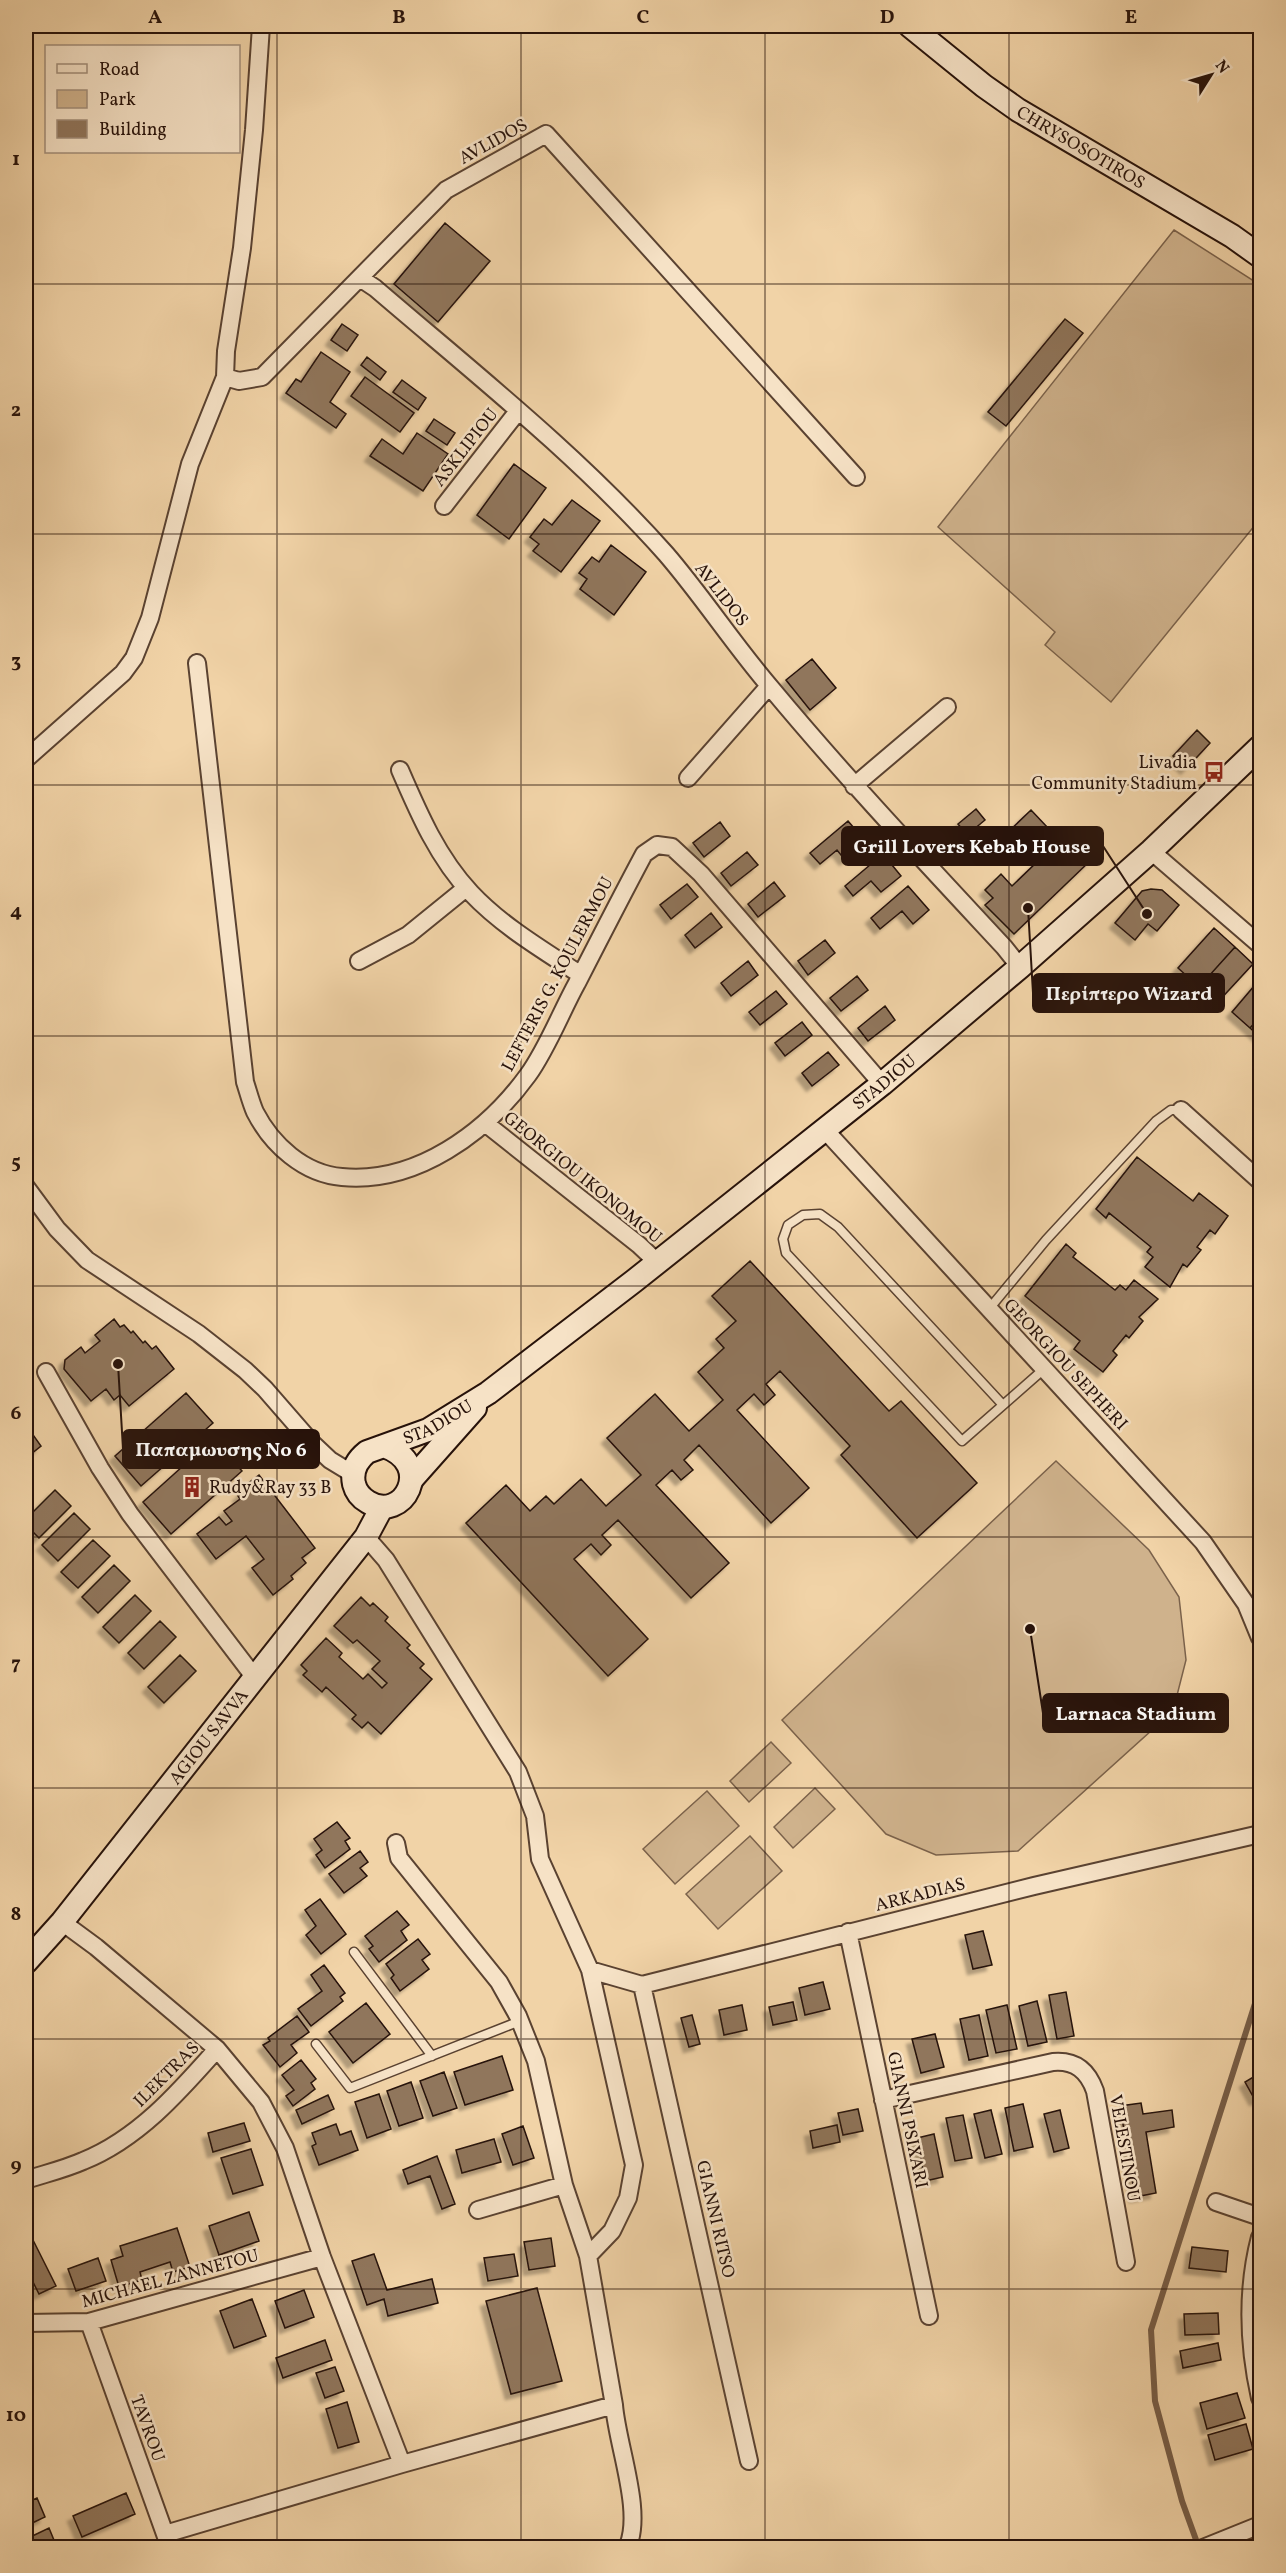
<svg xmlns="http://www.w3.org/2000/svg" width="1286" height="2573" font-family="Vollkorn,serif">
<style>
.green{fill:#cfb28c;stroke:#7b624b;stroke-width:1.5}
.lines{fill:none;stroke-linecap:round;stroke-linejoin:round}
.stream{stroke:#775e48;stroke-width:6}
.building{fill:#90765c;stroke:#27120a;stroke-width:1.5;filter:url(#shadow)}
.lane-casing{stroke:#5a4231;stroke-width:11}
.street-casing{stroke:#5a4231;stroke-width:20}
.secondary-casing{stroke:#27120a;stroke-width:26}
.lane{stroke:#f6e2c6;stroke-width:8}
.street{stroke:#f6e2c6;stroke-width:16}
.secondary{stroke:#f6e2c6;stroke-width:22}
.grid{fill:none;stroke:#27120a;stroke-width:1.5;stroke-opacity:0.55}
.labels{text-anchor:middle;stroke-width:5;stroke-linejoin:round;paint-order:stroke}
.street-label{font-size:18px;fill:#27120a;stroke:#f6e2c6}
.poi-label{font-size:18px;fill:#27120a;stroke:#f6e2c6;text-anchor:end}
.leader{fill:none;stroke:#27120a;stroke-width:2}
.callout-dot{fill:#27120a;stroke:#f6e2c6;stroke-width:2}
.callout{fill:#27120a;stroke:#27120a;stroke-width:2}
.callout-label{font-size:20px;text-anchor:middle;font-weight:bold;fill:#fff}
.neatline{fill:none;stroke:#27120a;stroke-width:2}
.grid-label{font-size:20px;text-anchor:middle;font-weight:bold;fill:#27120a}
</style>
<defs>
<filter id="shadow"><feDropShadow dx="-5.5" dy="5.5" stdDeviation="1.5" flood-color="#0004"/></filter>
</defs>
<rect width="100%" height="100%" fill="#f1d3a7"/>
<filter id="stains"><feTurbulence type="fractalNoise" baseFrequency=".00333" numOctaves="4"/><feColorMatrix values="0 0 0 0 .2 0 0 0 0 .09 0 0 0 0 .02 0 0 0 .5 -.17"/></filter>
<radialGradient id="worn" r=".72"><stop offset=".6" stop-color="#630" stop-opacity="0"/><stop offset="1" stop-color="#630" stop-opacity=".3"/></radialGradient>
<path class="green" d="M1174,230L1254,281L1260,288V519L1111,702L1045,645L1055,632L938,527Z
M1056,1461L1149,1550L1179,1597L1186,1660L1173,1711L1018,1851L936,1855L886,1834L782,1720Z
M771,1742L791,1763L749,1802L730,1781Z
M815,1788L835,1809L793,1848L774,1827Z
M707,1791L739,1826L675,1884L643,1849Z
M750,1836L782,1871L718,1929L686,1894Z"/>
<g class="lines">
<path class="stream" d="M1199,2548L1182,2501L1155,2401L1151,2330L1260,1988"/>
</g>
<path class="building" d="M445,223L490,261L438,322L394,284Z
M1065,319L1083,333L1006,426L988,412Z
M342,324L358,335L347,351L331,340Z
M321,352L350,372L330,402L346,414L336,428L286,393L296,379L301,382Z
M367,357L386,372L380,380L361,365Z
M365,377L414,413L400,432L351,396Z
M402,380L426,398L418,410L393,392Z
M434,419L455,433L447,445L426,431Z
M417,433L448,454L423,491L370,456L382,439L403,454Z
M514,464L546,488L509,539L477,515Z
M572,500L600,521L561,572L533,551L539,544L530,537L544,519L552,525Z
M611,545L646,572L614,615L580,589L587,579L579,573L592,557L599,562Z
M812,659L836,688L810,710L786,680Z
M1197,730L1210,743L1186,769L1173,756Z
M976,809L985,820L967,835L958,824Z
M1031,810L1048,828L1022,854L1004,836Z
M848,821L866,842L845,860L837,850L820,864L810,853Z
M720,822L730,836L704,857L693,843Z
M1066,834L1091,860L1014,934L985,905L993,898L985,890L1001,874L1012,886Z
M747,852L758,865L731,886L721,873Z
M883,854L901,876L881,892L871,881L853,896L845,886Z
M774,882L785,896L758,917L748,904Z
M687,884L698,897L671,919L660,905Z
M908,886L929,910L913,924L902,911L880,929L871,918Z
M1151,889L1162,890L1179,905L1157,931L1148,924L1135,940L1115,923L1142,891Z
M711,913L722,927L695,948L685,935Z
M1214,928L1235,947L1199,987L1178,968Z
M825,940L835,953L808,975L798,961Z
M1235,947L1253,964L1217,1003L1199,987Z
M748,961L758,975L731,996L721,983Z
M857,976L868,990L841,1011L830,998Z
M1260,979V1017L1250,1028L1232,1012Z
M776,991L787,1004L760,1025L749,1012Z
M885,1006L895,1020L868,1041L858,1028Z
M1260,1017V1037L1250,1028Z
M802,1022L812,1035L785,1056L775,1043Z
M828,1052L839,1065L812,1086L802,1073Z
M1137,1157L1193,1201L1199,1193L1228,1216L1215,1234L1210,1230L1197,1247L1201,1250L1187,1267L1183,1264L1170,1287L1145,1267L1153,1257L1147,1252L1151,1247L1109,1213L1106,1218L1096,1209Z
M1066,1244L1076,1253L1073,1257L1115,1290L1120,1285L1126,1290L1134,1280L1158,1299L1139,1317L1143,1321L1129,1338L1126,1335L1113,1351L1117,1355L1103,1372L1074,1349L1080,1341L1025,1296Z
M750,1261L889,1411L901,1401L977,1483L917,1538L841,1455L850,1446L780,1371L766,1384L775,1395L764,1405L754,1394L737,1410L809,1488L771,1523L699,1445L684,1460L693,1470L681,1480L672,1470L656,1485L729,1563L691,1598L618,1520L602,1535L611,1545L601,1555L591,1544L574,1559L648,1639L608,1676L466,1523L506,1485L530,1511L546,1496L554,1504L581,1479L606,1506L641,1475L607,1438L655,1394L689,1431L723,1400L698,1372L724,1348L716,1339L736,1321L712,1296Z
M114,1319L120,1327L124,1325L131,1333L133,1331L143,1343L145,1341L152,1349L156,1346L174,1369L129,1406L120,1395L114,1400L106,1389L91,1401L64,1369L65,1360L81,1347L85,1353L100,1341L95,1335Z
M186,1393L213,1423L141,1486L115,1456Z
M26,1425L41,1446L26,1458Z
M213,1439L242,1471L171,1534L143,1502Z
M259,1475L315,1548L302,1558L306,1563L291,1576L293,1579L273,1595L252,1568L264,1559L246,1536L216,1559L197,1534L219,1517L226,1525L232,1521L224,1511L240,1499L238,1496L244,1491L242,1488Z
M55,1490L71,1506L39,1538L26,1525V1519Z
M74,1513L90,1529L58,1561L42,1545Z
M93,1540L110,1556L78,1588L61,1572Z
M114,1565L130,1581L98,1613L82,1597Z
M135,1595L151,1611L119,1643L103,1627Z
M361,1597L370,1606L373,1603L388,1617L385,1621L410,1645L407,1648L424,1664L420,1668L432,1679L381,1734L368,1722L362,1728L352,1719L356,1715L326,1687L322,1692L303,1675L307,1671L301,1665L326,1638L342,1653L339,1657L363,1679L368,1674L382,1688L387,1683L372,1669L380,1661L357,1640L353,1643L334,1626Z
M160,1621L176,1637L144,1669L128,1653Z
M180,1655L196,1671L164,1703L148,1687Z
M337,1822L350,1838L345,1841L350,1849L325,1868L316,1855L322,1850L314,1839Z
M360,1851L368,1862L360,1868L367,1876L344,1893L329,1874Z
M320,1899L346,1934L321,1954L306,1935L316,1926L305,1910Z
M397,1911L409,1925L401,1931L407,1940L379,1962L369,1949L373,1946L365,1936Z
M983,1931L992,1965L973,1969L965,1935Z
M418,1939L430,1954L422,1960L429,1969L400,1991L391,1978L394,1975L386,1964Z
M324,1965L345,1993L340,1997L343,2001L311,2026L298,2009L322,1991L311,1975Z
M823,1982L830,2009L805,2015L799,1988Z
M1066,1992L1074,2036L1057,2039L1049,1995Z
M1037,2001L1047,2042L1028,2046L1019,2006Z
M793,2002L797,2020L773,2025L769,2007Z
M366,2003L390,2034L353,2063L329,2032Z
M742,2005L747,2030L724,2035L719,2010Z
M1007,2005L1017,2049L996,2053L986,2010Z
M692,2015L700,2044L689,2047L681,2018Z
M979,2015L988,2056L969,2060L960,2019Z
M297,2016L309,2032L291,2045L297,2053L280,2067L263,2045L270,2041L268,2038Z
M935,2034L944,2067L921,2073L912,2039Z
M502,2056L513,2090L465,2105L454,2072Z
M301,2060L316,2079L311,2083L315,2089L293,2106L286,2096L294,2090L282,2075Z
M444,2072L457,2108L433,2116L420,2081Z
M1260,2073V2098L1255,2100L1245,2082Z
M411,2082L423,2118L399,2126L387,2091Z
M379,2094L391,2129L367,2138L355,2102Z
M328,2095L334,2109L302,2124L296,2110Z
M1141,2103L1143,2114L1172,2110L1174,2127L1146,2132L1156,2193L1135,2197L1120,2106Z
M1023,2104L1033,2147L1014,2151L1005,2108Z
M858,2109L863,2131L843,2135L838,2113Z
M991,2110L1002,2154L985,2158L974,2114Z
M1060,2110L1069,2148L1054,2152L1044,2114Z
M963,2115L972,2158L955,2161L946,2118Z
M244,2123L250,2141L213,2152L208,2133Z
M336,2124L340,2135L351,2131L358,2150L319,2165L312,2146L316,2144L312,2133Z
M837,2125L840,2142L813,2148L810,2131Z
M523,2126L534,2158L513,2165L502,2134Z
M934,2134L943,2177L925,2181L917,2138Z
M494,2139L501,2162L462,2173L456,2150Z
M251,2149L263,2185L233,2194L221,2158Z
M437,2156L455,2204L442,2209L430,2176L408,2184L403,2170Z
M249,2212L259,2241L219,2255L209,2226Z
M177,2228L190,2267L173,2272L170,2262L140,2272L142,2280L119,2287L111,2260L123,2256L120,2246Z
M551,2238L555,2266L529,2270L524,2242Z
M33,2240L56,2286L39,2294L26,2268V2244Z
M1192,2247L1228,2251L1226,2272L1189,2268Z
M374,2254L387,2290L432,2279L438,2303L388,2316L384,2299L367,2305L352,2261Z
M514,2254L518,2276L488,2281L484,2258Z
M98,2258L106,2281L76,2291L68,2269Z
M537,2288L562,2381L511,2394L486,2301Z
M304,2290L314,2317L285,2328L275,2301Z
M252,2299L266,2336L234,2348L220,2311Z
M1218,2313L1219,2334L1185,2335L1184,2314Z
M325,2340L332,2360L283,2378L276,2358Z
M1218,2343L1221,2360L1183,2368L1180,2351Z
M335,2367L344,2391L325,2398L316,2373Z
M1237,2393L1245,2418L1207,2429L1200,2403Z
M347,2402L359,2442L338,2448L326,2409Z
M1246,2424L1253,2449L1215,2460L1208,2435Z
M126,2493L135,2514L82,2537L73,2516Z
M37,2498L45,2517L26,2526V2503Z
M49,2528L56,2545L51,2548H26V2539Z"/>
<g class="lines">
<defs>
<path id="lane" d="M989,1309L1046,1240L1156,1121L1171,1110H1181
M1003,1405L838,1227L820,1214L803,1215L788,1225L783,1239L786,1253L962,1441L1044,1369
M354,1952L432,2056
M316,2044L350,2088L520,2021"/>
<path id="street" d="M360,278L375,288C474,373 579,456 666,554C703,597 734,645 771,688C845,777 925,862 1004,947L1020,967
M225,377L239,381L262,377L446,190L546,134L856,477
M444,506L518,411
M197,663L245,1082C248,1091 251,1103 255,1112C272,1145 304,1174 342,1177C416,1184 486,1133 528,1075C547,1049 561,1012 577,983C599,940 621,897 644,854L657,845L672,847L701,874L882,1084
M26,759L123,673L134,658L150,618L190,464L225,377L226,351L242,248L254,130L261,26
M400,770C419,814 438,858 471,893C502,926 543,950 581,975
M688,778L769,686
M854,786L947,707
M1151,851L1260,945
M359,961L408,935L466,888
M1181,1110L1260,1181
M485,1123L639,1245L657,1262
M825,1130L1203,1542L1246,1604L1260,1638
M26,1187L57,1229L87,1260L199,1334L245,1370L265,1389L312,1443L330,1460L353,1474
M46,1372L100,1468L130,1514L255,1678
M366,1537L386,1560L518,1772L535,1816L540,1859L590,1970L634,2165L628,2198L612,2231L588,2256
M396,1843L399,1858L499,1982L518,2016L536,2061L564,2185L588,2256L614,2405C617,2445 644,2513 627,2548
M62,1922L96,1947L217,2049L261,2102L285,2148L322,2257L402,2464
M848,1932L929,2316
M590,1970L642,1985L1034,1886L1260,1834
M642,1985L749,2461
M883,2100L1053,2062C1075,2060 1088,2071 1095,2091L1126,2262
M26,2180C44,2174 65,2169 83,2161C138,2139 179,2092 217,2049
M1216,2202L1260,2217
M478,2210L564,2185
M1260,2237C1246,2291 1248,2344 1260,2398
M89,2322L170,2548
M26,2323L89,2322L322,2257
M165,2534L402,2464L614,2405
M1203,2548L1260,2525"/>
<g id="secondary">
<path id="s1" d="M910,26L984,86L1018,110L1232,236L1260,256"/>
<path id="s2" d="M384,1446C436,1464 403,1524 368,1502C361,1498 356,1492 354,1484C351,1470 357,1460 367,1452L428,1430L488,1393L634,1281L882,1084L1020,967L1151,851L1260,747"/>
<path d="M412,1479L475,1408"/>
<path id="s3" d="M26,1962L62,1922L332,1580L366,1537L382,1507"/>
</g>
</defs>
<use href="#lane" class="lane-casing"/>
<use href="#street" class="street-casing"/>
<use href="#secondary" class="secondary-casing"/>
<use href="#lane" class="lane"/>
<use href="#street" class="street"/>
<use href="#secondary" class="secondary"/>
</g>
<path class="grid" d="M277,26V2548M521,26V2548M765,26V2548M1009,26V2548M26,284H1260M26,534H1260M26,785H1260M26,1036H1260M26,1286H1260M26,1537H1260M26,1788H1260M26,2039H1260M26,2289H1260"/>
<defs>
<symbol id="bus-bare" viewBox="-9 -9 18 18"><path d="M-5-6H5V4H4V6H2V4H-2V6H-4V4H-5ZM-3.5-4V0h7V-4ZM-3.5 1.2v1.5H-2V1.2ZM2 1.2v1.5H3.5V1.2Z" fill="#8f2418" stroke="#f6e2c6" stroke-width="2.5" paint-order="stroke"/></symbol>
<symbol id="building-bare" viewBox="-9 -9 18 18"><path d="M-4-6H4V6H1V3H-1V6H-4ZM-2.5-4.3h1.7v1.8h-1.7ZM.8-4.3h1.7v1.8H.8ZM-2.5-1h1.7V.8h-1.7ZM.8-1h1.7V.8H.8Z" fill="#8f2418" stroke="#f6e2c6" stroke-width="2.5" paint-order="stroke"/></symbol>
</defs>
<g fill-rule="evenodd">
<use href="#bus-bare" x="1199" y="757" width="30" height="30"/>
<use href="#building-bare" x="177" y="1472" width="30" height="30"/>
</g>
<g class="labels">
<g class="street-label">
<text transform="translate(493 141) rotate(-29)" y="6">AVLIDOS</text>
<text dy="6" stroke="none"><textPath href="#s1" startOffset="210">CHRYSOSOTIROS</textPath></text>
<text transform="translate(465 447) rotate(-52)" y="6">ASKLIPIOU</text>
<text transform="translate(722 594) rotate(52)" y="6">AVLIDOS</text>
<text transform="translate(557 974) rotate(-62)" y="6">LEFTERIS G. KOULERMOU</text>
<text dy="6" stroke="none"><textPath href="#s2" startOffset="804">STADIOU</textPath></text>
<text transform="translate(583 1177) rotate(39)" y="6">GEORGIOU IKONOMOU</text>
<text transform="translate(1066 1364) rotate(47)" y="6">GEORGIOU SEPHERI</text>
<text dy="6" stroke="none"><textPath href="#s2" startOffset="242">STADIOU</textPath></text>
<text dy="6" stroke="none"><textPath href="#s3" startOffset="290">AGIOU SAVVA</textPath></text>
<text transform="translate(920 1894) rotate(-14)" y="6">ARKADIAS</text>
<text transform="translate(166 2074) rotate(-45)" y="6">ILEKTRAS</text>
<text transform="translate(908 2120) rotate(78)" y="6">GIANNI PSIXARI</text>
<text transform="translate(1125 2148) rotate(80)" y="6">VELESTINOU</text>
<text transform="translate(716 2219) rotate(77)" y="6">GIANNI RITSO</text>
<text transform="translate(170 2278) rotate(-15)" y="6">MICHAEL ZANNETOU</text>
<text transform="translate(148 2428) rotate(70)" y="6">TAVROU</text>
</g>
<g class="poi-label">
<text x="1197" y="768">Livadia<tspan x="1197" dy="21">Community Stadium</tspan></text>
<text x="209" y="1493" text-anchor="start">Rudy&amp;Ray 33 B</text>
</g>
</g>
<path class="leader" d="M1147 914L1103 846M1028 908L1033 993M118 1364L123 1449M1030 1629L1043 1713"/>
<g class="callout-dot">
<circle cx="1147" cy="914" r="6"/>
<circle cx="1028" cy="908" r="6"/>
<circle cx="118" cy="1364" r="6"/>
<circle cx="1030" cy="1629" r="6"/>
</g>
<g class="callout">
<rect x="842" y="827" width="261" height="38" rx="6"/>
<rect x="1033" y="974" width="191" height="38" rx="6"/>
<rect x="123" y="1430" width="196" height="38" rx="6"/>
<rect x="1043" y="1694" width="185" height="38" rx="6"/>
</g>
<g class="callout-label">
<text x="972" y="853">Grill Lovers Kebab House</text>
<text x="1129" y="1000">Περίπτερο Wizard</text>
<text x="221" y="1456">Παπαμωυσης No 6</text>
<text x="1136" y="1720">Larnaca Stadium</text>
</g>
<rect width="1286" height="2573" fill="none" stroke="#f1d3a7" stroke-width="66"/>
<rect x="45" y="45" width="195" height="108" fill="#f6e2c6" stroke="#a38f7b" stroke-width="1.5"/>
<rect x="57" y="64" width="30" height="9" fill="#f6e2c6" stroke="#a38f7b" stroke-width="1.5"/>
<text x="99" y="75" font-size="18" fill="#27120a">Road</text>
<rect x="57" y="90" width="30" height="18" fill="#cfb28c" stroke="#a38f7b" stroke-width="1.5"/>
<text x="99" y="105" font-size="18" fill="#27120a">Park</text>
<rect x="57" y="120" width="30" height="18" fill="#90765c" stroke="#a38f7b" stroke-width="1.5"/>
<text x="99" y="135" font-size="18" fill="#27120a">Building</text>
<g transform="translate(1211 75) rotate(53)" stroke="#f6e2c6" stroke-width="4.5" paint-order="stroke">
<path d="M0-4.5L10 22L0 15L-10 22Z" fill="#27120a"/>
<text y="-9" font-size="16" font-weight="bold" text-anchor="middle" fill="#27120a">N</text>
</g>
<rect x="33" y="33" width="1220" height="2507" class="neatline"/>
<g class="grid-label">
<text x="155" y="23">A</text>
<text x="399" y="23">B</text>
<text x="643" y="23">C</text>
<text x="887" y="23">D</text>
<text x="1131" y="23">E</text>
<text x="16" y="165">1</text>
<text x="16" y="416">2</text>
<text x="16" y="667">3</text>
<text x="16" y="917">4</text>
<text x="16" y="1168">5</text>
<text x="16" y="1419">6</text>
<text x="16" y="1669">7</text>
<text x="16" y="1920">8</text>
<text x="16" y="2171">9</text>
<text x="16" y="2421">10</text>
</g>
<rect width="100%" height="100%" filter="url(#stains)"/>
<rect width="100%" height="100%" fill="url(#worn)"/>
</svg>
